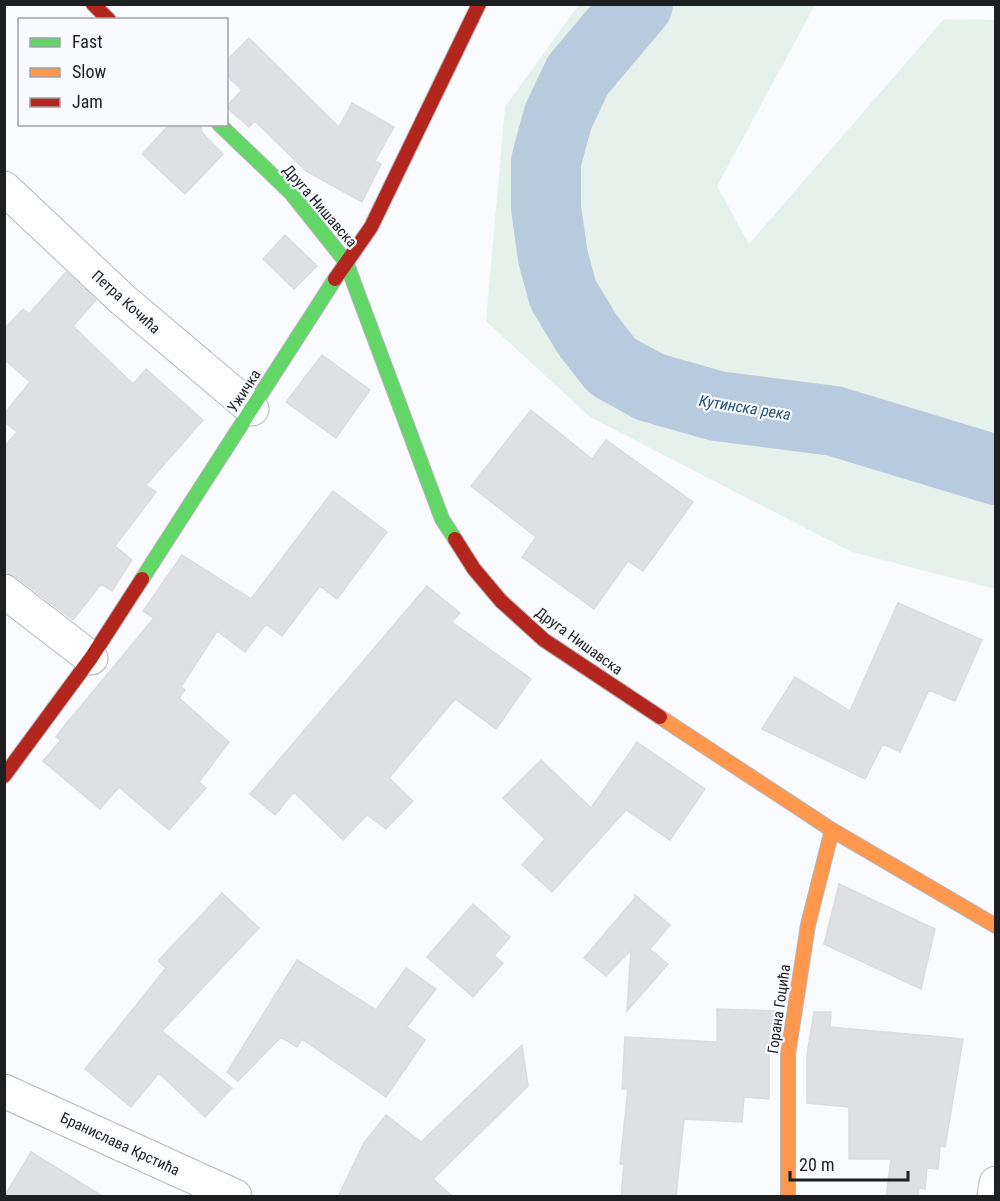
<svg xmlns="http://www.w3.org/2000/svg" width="1000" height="1201" font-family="'Roboto Condensed',sans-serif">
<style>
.green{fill:#e5f2eb}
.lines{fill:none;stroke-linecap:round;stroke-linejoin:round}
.river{stroke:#b8cbde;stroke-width:70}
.building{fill:#dfe0e3;stroke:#dadcde;stroke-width:1.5}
.street-casing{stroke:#b5b6b8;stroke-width:35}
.fast-casing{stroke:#b5b6b8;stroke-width:16}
.slow-casing{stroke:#b5b6b8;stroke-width:16}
.jam-casing{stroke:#b5b6b8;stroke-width:16}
.street{stroke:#fefeff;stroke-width:33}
.fast{stroke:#63d668;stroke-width:14}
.slow{stroke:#ff974d;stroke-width:14}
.jam{stroke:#b3261e;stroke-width:14}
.labels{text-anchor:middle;stroke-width:4.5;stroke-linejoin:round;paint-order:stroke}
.street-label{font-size:15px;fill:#1e1f20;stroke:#f8faff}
.water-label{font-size:16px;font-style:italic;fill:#265376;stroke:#f8faff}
</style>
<rect width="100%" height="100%" fill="#f9fbfe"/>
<path class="green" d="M579,4L815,5L717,186L749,244L944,19L995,20V589L852,552L590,417L486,321L505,107Z"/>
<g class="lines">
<path class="river" d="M638,4L578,75L558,117L546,162V208L553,257L563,294L587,334L612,366L650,387L717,406L834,421L996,470"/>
</g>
<path class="building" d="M249,38L339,127L352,103L394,127L375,161L381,164L362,202L306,171L255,121L249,127L226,107L242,90L226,75V61Z
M170,124H201V130L206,137L223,154L185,194L142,154Z
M285,235L317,266L294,289L263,259Z
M66,272L96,300L73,326L133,384L146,369L203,420L146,485L156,492L115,546L132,560L112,591L101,584L73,620L15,576L4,571V447L17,432L4,421V414L30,382L4,359V329L23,309L29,314Z
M322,355L370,390L336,438L286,402Z
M531,410L592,459L606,440L693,502L643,571L628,561L594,609L522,557L536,537L471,486Z
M333,491L387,532L337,599L320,586L282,636L266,624L245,652L217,631L181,687L185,690L179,698L229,742L199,782L206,788L169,830L119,787L100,809L43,761L61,740L56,737L66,724L154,618L143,611L182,555L251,599Z
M427,586L460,613L452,622L531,679L496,729L455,699L389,778L413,801L386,829L367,815L343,840L294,792L275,815L250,794Z
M898,603L982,640L955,701L929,690L900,752L883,744L865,779L762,729L795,677L850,711Z
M637,742L705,789L670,840L626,810L552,892L522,865L545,839L503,798L541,760L591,808Z
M839,884L935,929L921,989L824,944Z
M222,893L259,928L162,1031L232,1088L205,1117L159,1073L131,1107L85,1069L166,968L158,961Z
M635,895L670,925L650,949L668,964L627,1011L631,950L606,976L584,958L635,898Z
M473,904L510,937L494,956L503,963L473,997L427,957Z
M297,960L376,1010L406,968L436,989L407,1027L425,1040L386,1097L302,1039L297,1047L281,1037L238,1081L227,1072Z
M717,1009L776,1011L769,1054V1099L744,1097L742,1122L684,1119L676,1197H621L624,1164H620L628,1089H622L625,1037L717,1042Z
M814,1012H831L830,1027L963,1039L945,1147L940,1146L938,1169L927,1168L925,1189L919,1188L918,1197H886L891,1159H849V1107L807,1103V1055Z
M522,1045L528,1086L433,1179L453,1197H338L364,1143L386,1115L421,1142Z
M31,1152L104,1197H4Z"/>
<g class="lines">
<defs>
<path id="street" d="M4,188L122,299L252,409
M4,591L91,658
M4,1091L235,1196
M994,1196L996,1183"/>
<path id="fast" d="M219,124L291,193L346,262L442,519L455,539
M142,579L335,279"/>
<path id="slow" d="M660,717L832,830L996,926
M788,1196V1054L808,925L832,830"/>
<path id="jam" d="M93,4L109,20
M335,279L371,227L479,4
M455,539L474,569L501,601L544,640L660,717
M4,776L91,658L142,579"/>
</defs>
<use href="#street" class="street-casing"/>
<use href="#fast" class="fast-casing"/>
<use href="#slow" class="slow-casing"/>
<use href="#jam" class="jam-casing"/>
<use href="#street" class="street"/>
<use href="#fast" class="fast"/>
<use href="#slow" class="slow"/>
<use href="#jam" class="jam"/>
</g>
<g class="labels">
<g class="street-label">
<text transform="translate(320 206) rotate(49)" y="5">Друга Нишавска</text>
<text transform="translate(126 302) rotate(42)" y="5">Петра Кочића</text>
<text transform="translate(244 391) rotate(-57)" y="5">Ужичка</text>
<text transform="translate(579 641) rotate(36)" y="5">Друга Нишавска</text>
<text transform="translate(779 1009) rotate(-82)" y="5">Горана Гоцића</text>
<text transform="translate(120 1144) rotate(25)" y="5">Бранислава Крстића</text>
</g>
<g class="water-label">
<text transform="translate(745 407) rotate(9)" y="6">Кутинска река</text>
</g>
</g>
<rect width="1000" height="1201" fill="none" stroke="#1e1f20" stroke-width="12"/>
<rect x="18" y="18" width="210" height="108" fill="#f8faff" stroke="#a1a2a6" stroke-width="1.5"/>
<rect x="30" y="38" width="30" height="9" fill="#63d668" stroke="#a1a2a6" stroke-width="1.5"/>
<text x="72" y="48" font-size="18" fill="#1e1f20">Fast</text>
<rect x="30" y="68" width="30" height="9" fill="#ff974d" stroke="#a1a2a6" stroke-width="1.5"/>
<text x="72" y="78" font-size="18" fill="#1e1f20">Slow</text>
<rect x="30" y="98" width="30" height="9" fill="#b3261e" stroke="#a1a2a6" stroke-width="1.5"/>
<text x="72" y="108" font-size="18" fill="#1e1f20">Jam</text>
<path d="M790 1171v9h118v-9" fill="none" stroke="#1e1f20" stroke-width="3"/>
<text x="799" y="1171" font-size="18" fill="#1e1f20" stroke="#f8faff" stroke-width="4.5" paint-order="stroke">20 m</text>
</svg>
